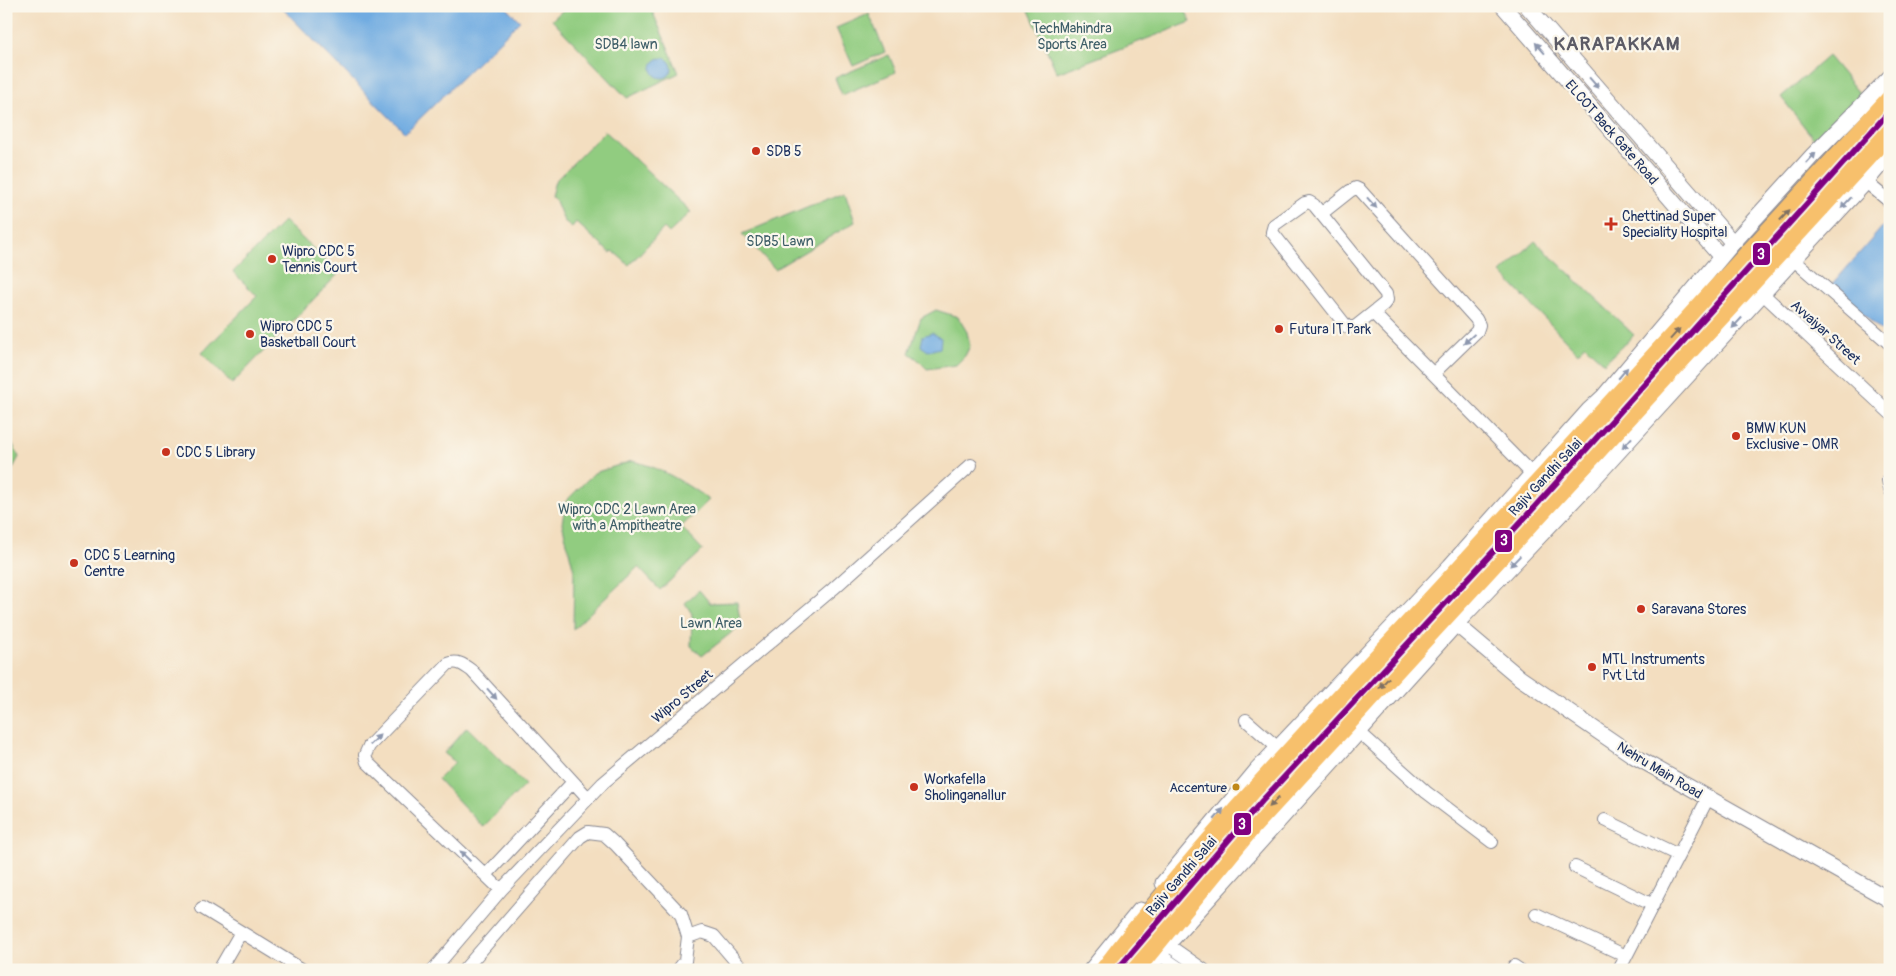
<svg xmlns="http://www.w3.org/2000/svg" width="1896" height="976" font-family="Pangolin,sans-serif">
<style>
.green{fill:#91cc80;stroke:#567e6f}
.water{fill:#70abe1;stroke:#466da0}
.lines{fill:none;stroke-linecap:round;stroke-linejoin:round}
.minor-casing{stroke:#87868f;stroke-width:14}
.tertiary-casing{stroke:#87868f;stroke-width:17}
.primary-casing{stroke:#87868f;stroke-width:22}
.minor{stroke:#fff;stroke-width:12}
.tertiary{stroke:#fff;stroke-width:15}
.primary{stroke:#f7c06c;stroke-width:20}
.metro-1-casing{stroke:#fbf7ec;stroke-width:10}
.metro-1{stroke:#800080;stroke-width:6}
.oneway{fill:#8d97ae}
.oneway2{fill:#7e7064}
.poi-dot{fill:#c8321e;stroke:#fbf7ec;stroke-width:2}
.bus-dot{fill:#c08818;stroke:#fbf7ec;stroke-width:2}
.labels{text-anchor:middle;stroke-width:4.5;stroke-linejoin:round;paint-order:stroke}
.bus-label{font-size:13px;fill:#1b2f5e;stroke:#fbf7ec;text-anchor:end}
.park-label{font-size:14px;fill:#3e5e68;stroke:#fbf7ec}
.street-label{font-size:14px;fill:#1b2f5e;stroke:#fbf7ec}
.poi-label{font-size:14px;fill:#1b2f5e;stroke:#fbf7ec;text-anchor:start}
.district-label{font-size:19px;font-weight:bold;letter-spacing:1px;fill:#5c5b66;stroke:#fbf7ec}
.line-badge{stroke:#fbf7ec;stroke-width:2}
.badge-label{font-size:14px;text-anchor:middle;font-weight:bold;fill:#fff}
</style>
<rect width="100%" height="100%" fill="#fbf7ec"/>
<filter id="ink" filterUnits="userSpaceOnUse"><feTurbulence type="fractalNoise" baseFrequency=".02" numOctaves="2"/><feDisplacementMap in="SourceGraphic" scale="10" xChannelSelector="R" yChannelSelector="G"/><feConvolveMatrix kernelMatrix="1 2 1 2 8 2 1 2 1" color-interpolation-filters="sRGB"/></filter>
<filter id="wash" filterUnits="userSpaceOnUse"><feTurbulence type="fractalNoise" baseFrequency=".0096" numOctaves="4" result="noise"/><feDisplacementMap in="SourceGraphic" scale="20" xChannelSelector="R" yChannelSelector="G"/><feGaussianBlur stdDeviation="1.12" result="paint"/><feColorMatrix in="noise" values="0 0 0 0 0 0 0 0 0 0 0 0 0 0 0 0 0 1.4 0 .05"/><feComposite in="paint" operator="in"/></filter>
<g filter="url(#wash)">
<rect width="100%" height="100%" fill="#f3dec0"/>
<path class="green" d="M572,6H650L679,73L627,98L552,20L563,10Z
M1027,6H1183L1191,22L1057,73Z
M869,14L885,52L853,66L836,28Z
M889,55L896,72L842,95L835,78Z
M1828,56L1865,100L1821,148L1781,97Z
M605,131L691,212L669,233L664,228L629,265L613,251L610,253L576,222L572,227L564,221L556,201L551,196L555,181Z
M845,191L855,222L775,269L742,234Z
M284,221L339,273L232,384L202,353L257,296L233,272Z
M1535,241L1634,335L1604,363L1585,345L1578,353L1501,273Z
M936,310L958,317L967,332L970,346L965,356L956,365L927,369L916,358L909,353L921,318Z
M6,431L19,457L6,481Z
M632,461C661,467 685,483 709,500L681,527L703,550L660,590L638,567L573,629L574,571L562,523L566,501L594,473Z
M699,590L710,603L737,602L741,625L702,656L691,646L692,614L685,603Z
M467,727L525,785L483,827L438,779L455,762L444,753Z"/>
<path class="water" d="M280,6H505L520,21L405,133Z
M652 68a10 10 0 1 1 20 0a10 10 0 1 1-20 0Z
M1890,218V338L1831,286Z
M932,333L941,338L940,348L928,351L921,346L923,336Z"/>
</g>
<g filter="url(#ink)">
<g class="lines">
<defs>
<path id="minor" d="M1866,182L1890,202
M1309,202L1314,205L1386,294L1387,300L1384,304L1355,327H1347L1272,232L1274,225L1305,203Z
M1321,214L1350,191L1356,188L1360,190L1476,319L1479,325L1477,331L1438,369
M1787,254L1890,344
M1763,294L1890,413
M1374,314L1532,474
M1890,478L1888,480L1890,490
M1246,720L1278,748
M1359,732L1426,792L1492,842
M1605,820L1678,855
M1575,867L1653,905
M486,875L573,782
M501,890L367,762L365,755L369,746L448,664C458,660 464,665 472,671L588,798
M202,908L303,970
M1536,914L1626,956
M688,937L702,932L714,936L743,970
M1161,940L1204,970
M1160,955L1182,970
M1514,966L1520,970
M219,970L241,932
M433,970L501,890L603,783L833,589L971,465
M464,970L580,837L588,832L604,834L615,844L681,914L688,937L685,961L678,970
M1619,970L1708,798"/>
<path id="tertiary" d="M1503,6L1721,257
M1527,6L1733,243
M1449,618L1520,678L1634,756L1890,900
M1163,883L1257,770L1450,566L1589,410L1603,397L1733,243L1812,156L1890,77
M1091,970L1140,910
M1148,970L1167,945L1456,624L1590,483L1794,259L1866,182L1890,153"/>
<path id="primary" d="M1105,970C1211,831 1334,706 1452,578C1599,419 1744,259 1890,100
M1134,970L1250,828L1890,131"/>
</defs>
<use href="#minor" class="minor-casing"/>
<use href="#tertiary" class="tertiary-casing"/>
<use href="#primary" class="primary-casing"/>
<use href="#minor" class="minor"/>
<use href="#tertiary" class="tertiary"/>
<use href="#primary" class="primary"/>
<defs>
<path id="metro-1" d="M1117,970L1262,801L1530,512L1890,111"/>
</defs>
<use href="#metro-1" class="metro-1-casing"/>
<use href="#metro-1" class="metro-1"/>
</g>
<defs><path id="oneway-solid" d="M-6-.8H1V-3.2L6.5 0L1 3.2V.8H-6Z" transform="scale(1.25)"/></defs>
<g class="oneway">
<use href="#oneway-solid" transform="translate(1540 48) rotate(-131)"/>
<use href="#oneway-solid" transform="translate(1594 83) rotate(49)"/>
<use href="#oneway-solid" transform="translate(1811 158) rotate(-47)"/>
<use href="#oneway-solid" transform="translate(1372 203) rotate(48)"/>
<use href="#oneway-solid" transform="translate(1846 203) rotate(133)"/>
<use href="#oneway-solid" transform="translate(1737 323) rotate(133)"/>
<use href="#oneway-solid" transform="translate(1469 339) rotate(137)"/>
<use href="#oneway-solid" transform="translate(1623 373) rotate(-50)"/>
<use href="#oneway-solid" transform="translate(1627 443) rotate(132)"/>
<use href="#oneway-solid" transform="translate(1515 561) rotate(134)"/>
<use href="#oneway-solid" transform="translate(492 694) rotate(48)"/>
<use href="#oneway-solid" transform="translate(375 740) rotate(-46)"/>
<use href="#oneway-solid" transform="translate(1219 814) rotate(-50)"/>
<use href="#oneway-solid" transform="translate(465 856) rotate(-136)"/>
</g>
<g class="oneway2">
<use href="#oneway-solid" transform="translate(1785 215) rotate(-47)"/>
<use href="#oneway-solid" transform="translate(1675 334) rotate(-48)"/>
<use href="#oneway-solid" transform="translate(1384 683) rotate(133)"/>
<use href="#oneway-solid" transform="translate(1274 802) rotate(133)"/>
</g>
</g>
<g class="poi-dot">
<circle cx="756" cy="151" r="5"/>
<path d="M1608.5 216.5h5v5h5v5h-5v5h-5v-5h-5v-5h5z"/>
<circle cx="272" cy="259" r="5"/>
<circle cx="1279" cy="329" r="5"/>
<circle cx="250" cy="334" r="5"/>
<circle cx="1736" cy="436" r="5"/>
<circle cx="166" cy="452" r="5"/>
<circle cx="74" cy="563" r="5"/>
<circle cx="1641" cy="609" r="5"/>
<circle cx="1592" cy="667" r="5"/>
<circle cx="914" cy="787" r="5"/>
</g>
<circle class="bus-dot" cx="1236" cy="787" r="4.5"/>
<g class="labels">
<g class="bus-label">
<text x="1227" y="792">Accenture</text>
</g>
<g class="park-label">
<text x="1072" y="33">TechMahindra<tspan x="1072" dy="16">Sports Area</tspan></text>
<text x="626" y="49">SDB4 lawn</text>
<text x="780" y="246">SDB5 Lawn</text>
<text x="627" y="514">Wipro CDC 2 Lawn Area<tspan x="627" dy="16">with a Ampitheatre</tspan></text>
<text x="711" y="628">Lawn Area</text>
</g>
<g class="street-label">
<text transform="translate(1612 132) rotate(49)" y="5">ELCOT Back Gate Road</text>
<text transform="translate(1826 332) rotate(42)" y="5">Avvaiyar Street</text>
<text transform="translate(1545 477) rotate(-47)" y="5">Rajiv Gandhi Salai</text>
<text transform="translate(682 696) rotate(-40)" y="5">Wipro Street</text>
<text transform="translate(1660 770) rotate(31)" y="5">Nehru Main Road</text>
<text transform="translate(1181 876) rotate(-49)" y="5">Rajiv Gandhi Salai</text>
</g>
<g class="poi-label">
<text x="766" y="156">SDB 5</text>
<text x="1622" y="221">Chettinad Super<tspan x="1622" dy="16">Speciality Hospital</tspan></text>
<text x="282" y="256">Wipro CDC 5<tspan x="282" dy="16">Tennis Court</tspan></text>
<text x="260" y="331">Wipro CDC 5<tspan x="260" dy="16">Basketball Court</tspan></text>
<text x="1289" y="334">Futura IT Park</text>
<text x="1746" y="433">BMW KUN<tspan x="1746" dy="16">Exclusive - OMR</tspan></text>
<text x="176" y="457">CDC 5 Library</text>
<text x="84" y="560">CDC 5 Learning<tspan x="84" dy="16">Centre</tspan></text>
<text x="1651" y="614">Saravana Stores</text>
<text x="1602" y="664">MTL Instruments<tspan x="1602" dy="16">Pvt Ltd</tspan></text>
<text x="924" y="784">Workafella<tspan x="924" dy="16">Sholinganallur</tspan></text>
</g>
<g class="district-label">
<text x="1617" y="50">KARAPAKKAM</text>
</g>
</g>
<g class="line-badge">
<rect x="1752" y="242" width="19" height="24" rx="5" fill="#800080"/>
<rect x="1494" y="529" width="19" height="24" rx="5" fill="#800080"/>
<rect x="1233" y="812" width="19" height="24" rx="5" fill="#800080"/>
</g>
<g class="badge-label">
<text x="1761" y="259">3</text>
<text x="1504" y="545">3</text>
<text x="1242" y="829">3</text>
</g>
<rect width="1896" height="976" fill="none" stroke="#fbf7ec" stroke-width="25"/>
</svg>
